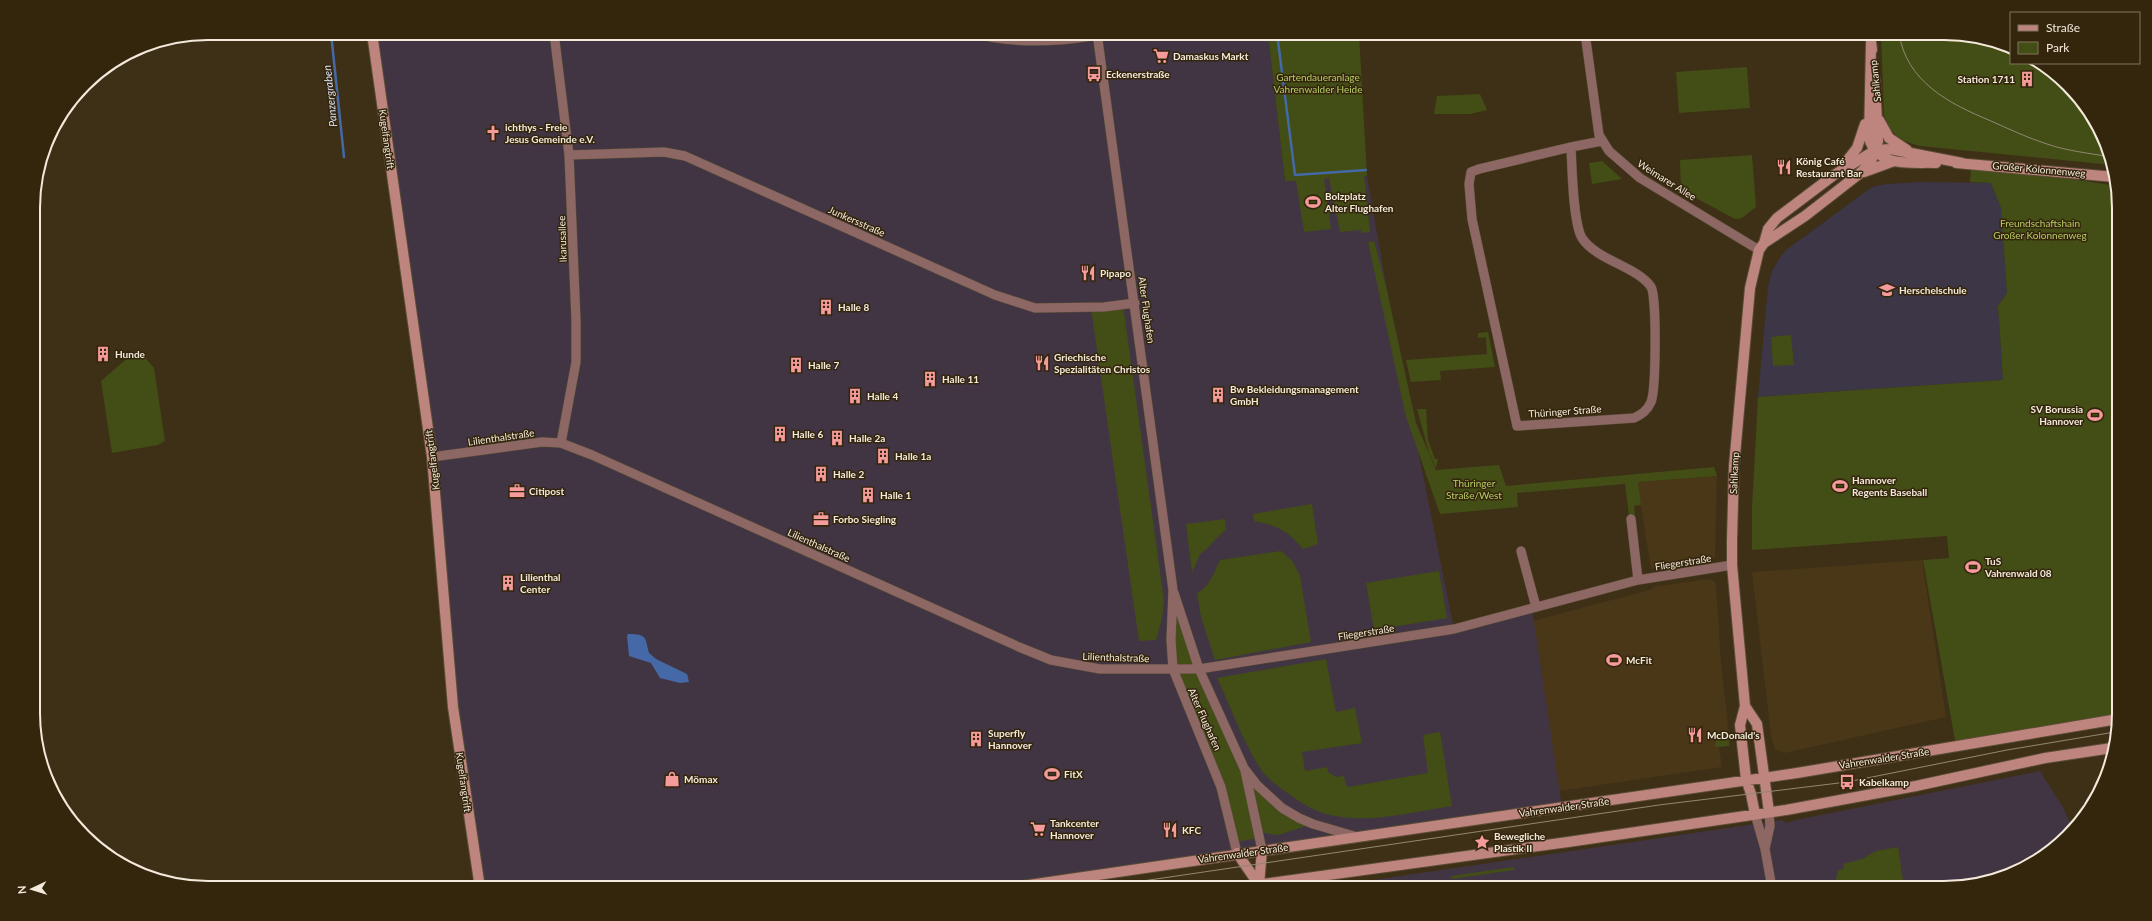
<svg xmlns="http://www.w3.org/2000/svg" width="2152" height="921" font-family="Lato,sans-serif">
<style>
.built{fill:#493717}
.industrial{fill:#413543}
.education{fill:#3c3647}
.green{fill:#424e15}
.water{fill:#4569a7}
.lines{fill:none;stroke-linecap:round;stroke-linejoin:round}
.stream{stroke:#4569a7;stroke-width:2.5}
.street-casing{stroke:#5b4d36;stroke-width:10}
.secondary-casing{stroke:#5b4d36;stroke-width:12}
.street{stroke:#8c6764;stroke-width:9}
.secondary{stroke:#be857f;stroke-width:10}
.tram{stroke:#938773;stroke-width:1}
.labels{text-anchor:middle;stroke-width:3;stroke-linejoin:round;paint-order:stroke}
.poi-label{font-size:10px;font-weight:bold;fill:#f3eadb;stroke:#34250d;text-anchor:start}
.park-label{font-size:10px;fill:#b6ce63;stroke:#34250d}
.street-label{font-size:10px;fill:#f3eadb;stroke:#34250d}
.water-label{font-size:11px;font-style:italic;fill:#d5e0f2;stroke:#34250d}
.rim{fill:none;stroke:#f3eadb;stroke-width:2}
</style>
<rect width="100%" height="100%" fill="#3e2f17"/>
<path class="built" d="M1717,476L1715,557L1712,559L1651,569L1637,482Z
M1922,560L1946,717L1785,753L1775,749L1771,736L1752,572Z
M1708,579L1714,581L1716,584L1721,662L1730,745L1719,747L1722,767L1559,791L1533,621L1653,589V587Z"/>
<path class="industrial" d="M372,33H1268L1285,181L1367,176L1395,336L1454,629L1532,609L1562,807L1008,888H480L453,707L438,518Z
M2040,771L2064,809L2073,829L2041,858L2000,879L1955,888H1319L1782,820L1787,823L1796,820Z"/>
<path class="education" d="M1922,182L1991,183L2001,208L2007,293L1998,306L2003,380L1758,397L1768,287L1772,271L1779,259L1786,250L1872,187L1887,184Z"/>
<path class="green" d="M1268,33H1359L1367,176H1364L1370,232L1361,233V230L1340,232L1329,178L1324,179L1331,229L1304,232L1296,181H1285Z
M1881,33H1944L2011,46V63H2040L2050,69L2083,101L2106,141L2112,165L1920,146C1899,140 1892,136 1884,115Z
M1747,67L1750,108L1679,113L1676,72Z
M1480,94L1487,110L1470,114H1434L1437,96Z
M1752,155L1756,207L1742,218L1735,219L1681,190L1680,160Z
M1602,161L1622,179L1592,184L1589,163Z
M1971,169L2063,178L2118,186L2119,713L2118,719L1956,746L1923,560L1949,558L1947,536L1752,550V508L1758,397L2003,380L1998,306L2007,293L2001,208L1991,183L1970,182Z
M1374,241L1386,286L1416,423L1436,470L1499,465L1506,486L1714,467L1717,476L1638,482L1641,505L1634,506L1635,515H1629L1625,484L1517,493L1518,507L1440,514L1406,417L1368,242Z
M1123,305L1164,601L1162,618L1156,640L1139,641L1091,308Z
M1488,332L1495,367L1440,371L1441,380L1411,382L1406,360L1487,354L1486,337L1478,338V333Z
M1791,335L1794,365L1773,366L1771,337Z
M138,349L154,368L165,441L158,445L112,453L101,381Z
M1417,409H1426L1428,440L1435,459H1438L1436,468L1429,453Z
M1312,504L1318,544L1303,549C1287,530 1278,526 1254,521L1253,514Z
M1225,519L1226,530C1216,537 1209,549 1200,554L1192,573L1186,524Z
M1281,551L1293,562L1300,576L1311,642L1215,660L1201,617L1197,593C1210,587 1214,572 1220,560Z
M1439,571L1447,618L1374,630L1366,583Z
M1173,590L1199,669L1257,785L1313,824L1278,835L1258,832L1259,838L1235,842L1171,655Z
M1326,659L1336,712L1355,708L1362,743L1302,752L1305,771L1327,767L1328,772L1336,777L1344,776L1346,785L1348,787L1428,773L1423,735L1440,732L1452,806C1412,812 1366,825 1326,814C1312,810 1300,802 1289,794C1279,787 1267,779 1260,768C1242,740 1231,707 1217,678Z
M1728,733L1729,746L1715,747L1717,734Z
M1898,847L1904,888H1834L1838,870L1844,869L1843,864L1862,859L1876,851Z
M1514,867V870L1452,879L1451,876Z"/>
<path class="water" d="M628,634C648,634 645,638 649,653L656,659L687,674L689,682L680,683L660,678L651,663L629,656L627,636Z
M2094,794H2097L2086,813L2085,807L2087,798Z"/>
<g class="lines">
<path class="stream" d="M331,33L344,157
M1277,33L1295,175L1366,170"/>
<defs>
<path id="street" d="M554,33L569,155L576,320V362L561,443
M972,33C1012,44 1057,42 1098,35
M1097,33L1173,590L1171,640L1173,669L1221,787L1237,853
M1585,33L1599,135L1609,151L1640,178L1759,250
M1571,147C1572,168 1573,223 1582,238C1596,260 1638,267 1651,287C1657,296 1656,390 1651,402C1647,411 1642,414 1634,418L1517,426L1472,219L1469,184L1471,172L1479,169Z
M1571,147L1602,141
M569,155L664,152L685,156L995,295L1035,308L1104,307L1135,303
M432,457L542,442L561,443L592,455L1019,647L1051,660L1100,669H1199L1454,629L1638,580L1732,565
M1631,519L1638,580
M1521,551L1536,607
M1174,593L1199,669L1244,768L1257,785L1282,808L1299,818L1313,824L1354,836
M1245,771L1262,850
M1755,814L1765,849L1772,888
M1765,849L1770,826L1769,812"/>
<path id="secondary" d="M372,33L432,457L453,707L480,888
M1870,33L1872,50
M1871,44L1869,138C1877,168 1911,162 1936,163
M1879,120L1889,138L1907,150
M1956,163L2115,177
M1842,167L1857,148L1865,124
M1864,172L1894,161
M1764,243L1805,216L1859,174L1871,162L1878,141L1875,80
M1745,706L1757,724L1769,812
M1755,814L1751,794L1746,779L1740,725L1745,706L1732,565V540L1734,466L1750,288L1759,250L1764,243L1768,229L1777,218L1834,175L1869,154L1879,150L1890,149L1962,163
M1237,853L1259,885
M1259,885L1262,850
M1008,888L1797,773L2118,719
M1234,888L1568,842L1786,810L1916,786L2045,758L2112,748"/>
</defs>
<use href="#street" class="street-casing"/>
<use href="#secondary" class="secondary-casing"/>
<use href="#street" class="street"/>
<use href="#secondary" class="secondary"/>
<path class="tram" d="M1899,33C1906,82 1950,104 1991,121C2009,129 2028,138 2047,144C2067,151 2089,153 2110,157
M1095,888L1659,805L1847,782L2007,750L2115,732"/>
</g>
<defs>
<symbol id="supermarket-bare" viewBox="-9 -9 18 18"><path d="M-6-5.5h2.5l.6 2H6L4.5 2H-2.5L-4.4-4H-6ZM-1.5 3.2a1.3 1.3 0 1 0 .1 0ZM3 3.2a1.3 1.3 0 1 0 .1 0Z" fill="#f59b9b" stroke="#34250d" stroke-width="2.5" paint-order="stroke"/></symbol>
<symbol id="bus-bare" viewBox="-9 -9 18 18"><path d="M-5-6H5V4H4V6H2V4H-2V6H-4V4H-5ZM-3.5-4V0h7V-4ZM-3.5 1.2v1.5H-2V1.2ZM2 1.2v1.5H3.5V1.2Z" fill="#f59b9b" stroke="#34250d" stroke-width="2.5" paint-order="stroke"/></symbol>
<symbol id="building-bare" viewBox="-9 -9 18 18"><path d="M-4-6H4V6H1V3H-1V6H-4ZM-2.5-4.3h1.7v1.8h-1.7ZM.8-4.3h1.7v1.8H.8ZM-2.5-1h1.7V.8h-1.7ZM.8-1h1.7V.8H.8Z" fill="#f59b9b" stroke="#34250d" stroke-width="2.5" paint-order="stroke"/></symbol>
<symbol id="church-bare" viewBox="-9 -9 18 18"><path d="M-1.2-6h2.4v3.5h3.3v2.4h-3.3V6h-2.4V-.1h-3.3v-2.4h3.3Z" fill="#f59b9b" stroke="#34250d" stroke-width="2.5" paint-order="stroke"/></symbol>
<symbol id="restaurant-bare" viewBox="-9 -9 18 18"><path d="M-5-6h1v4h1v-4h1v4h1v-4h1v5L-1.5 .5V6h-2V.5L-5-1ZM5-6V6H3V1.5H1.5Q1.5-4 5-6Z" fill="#f59b9b" stroke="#34250d" stroke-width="2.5" paint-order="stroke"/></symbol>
<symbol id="stadium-bare" viewBox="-9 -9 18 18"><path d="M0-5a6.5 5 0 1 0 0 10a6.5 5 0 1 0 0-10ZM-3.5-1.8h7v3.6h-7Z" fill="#f59b9b" stroke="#34250d" stroke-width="2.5" paint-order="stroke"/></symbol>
<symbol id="school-bare" viewBox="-9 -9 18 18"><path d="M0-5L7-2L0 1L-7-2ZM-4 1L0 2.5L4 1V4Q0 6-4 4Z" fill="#f59b9b" stroke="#34250d" stroke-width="2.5" paint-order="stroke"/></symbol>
<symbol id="office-bare" viewBox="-9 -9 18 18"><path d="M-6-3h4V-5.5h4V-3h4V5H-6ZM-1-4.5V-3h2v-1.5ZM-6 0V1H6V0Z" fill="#f59b9b" stroke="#34250d" stroke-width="2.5" paint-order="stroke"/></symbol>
<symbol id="shop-bare" viewBox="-9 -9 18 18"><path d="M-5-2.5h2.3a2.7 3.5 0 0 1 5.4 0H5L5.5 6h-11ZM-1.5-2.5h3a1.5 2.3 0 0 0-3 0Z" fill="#f59b9b" stroke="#34250d" stroke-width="2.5" paint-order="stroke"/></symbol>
<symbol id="sight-bare" viewBox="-9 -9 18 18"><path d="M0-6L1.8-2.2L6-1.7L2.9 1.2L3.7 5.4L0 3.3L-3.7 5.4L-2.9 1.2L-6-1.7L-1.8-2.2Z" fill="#f59b9b" stroke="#34250d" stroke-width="2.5" paint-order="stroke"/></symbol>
</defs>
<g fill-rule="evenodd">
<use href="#supermarket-bare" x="1150" y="45" width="22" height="22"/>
<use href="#bus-bare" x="1083" y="63" width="22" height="22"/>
<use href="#building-bare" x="2016" y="68" width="22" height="22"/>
<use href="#church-bare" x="482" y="122" width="22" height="22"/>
<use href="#restaurant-bare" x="1773" y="156" width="22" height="22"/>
<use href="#stadium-bare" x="1302" y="191" width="22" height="22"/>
<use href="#restaurant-bare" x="1077" y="262" width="22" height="22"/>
<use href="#school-bare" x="1876" y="279" width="22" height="22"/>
<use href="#building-bare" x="815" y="296" width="22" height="22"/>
<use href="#building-bare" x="92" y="343" width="22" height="22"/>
<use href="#restaurant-bare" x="1031" y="352" width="22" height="22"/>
<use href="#building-bare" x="785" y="354" width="22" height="22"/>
<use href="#building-bare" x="919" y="368" width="22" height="22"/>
<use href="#building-bare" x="1207" y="384" width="22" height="22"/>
<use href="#building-bare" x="844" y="385" width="22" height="22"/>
<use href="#stadium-bare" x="2084" y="404" width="22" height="22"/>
<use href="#building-bare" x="769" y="423" width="22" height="22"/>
<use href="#building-bare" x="826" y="427" width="22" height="22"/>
<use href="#building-bare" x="872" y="445" width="22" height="22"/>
<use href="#building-bare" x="810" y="463" width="22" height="22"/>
<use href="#stadium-bare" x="1829" y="475" width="22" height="22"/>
<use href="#office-bare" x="506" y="480" width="22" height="22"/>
<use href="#building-bare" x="857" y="484" width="22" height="22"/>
<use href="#office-bare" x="810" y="508" width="22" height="22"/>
<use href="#stadium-bare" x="1962" y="556" width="22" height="22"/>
<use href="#building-bare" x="497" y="572" width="22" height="22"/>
<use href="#stadium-bare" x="1603" y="649" width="22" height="22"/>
<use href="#restaurant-bare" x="1684" y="724" width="22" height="22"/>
<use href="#building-bare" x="965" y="728" width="22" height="22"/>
<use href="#stadium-bare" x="1041" y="763" width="22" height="22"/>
<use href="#shop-bare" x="661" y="768" width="22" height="22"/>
<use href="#bus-bare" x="1836" y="771" width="22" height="22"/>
<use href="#supermarket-bare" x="1027" y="818" width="22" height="22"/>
<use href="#restaurant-bare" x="1159" y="819" width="22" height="22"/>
<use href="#sight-bare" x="1471" y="831" width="22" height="22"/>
</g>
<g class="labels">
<g class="poi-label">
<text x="1173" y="60">Damaskus Markt</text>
<text x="1106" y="78">Eckenerstraße</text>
<text x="2015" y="83" text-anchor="end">Station 1711</text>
<text x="505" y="131">ichthys - Freie<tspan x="505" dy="12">Jesus Gemeinde e.V.</tspan></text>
<text x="1796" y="165">König Café<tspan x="1796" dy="12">Restaurant Bar</tspan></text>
<text x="1325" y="200">Bolzplatz<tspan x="1325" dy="12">Alter Flughafen</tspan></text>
<text x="1100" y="277">Pipapo</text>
<text x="1899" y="294">Herschelschule</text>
<text x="838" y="311">Halle 8</text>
<text x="115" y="358">Hunde</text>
<text x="1054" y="361">Griechische<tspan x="1054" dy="12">Spezialitäten Christos</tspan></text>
<text x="808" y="369">Halle 7</text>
<text x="942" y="383">Halle 11</text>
<text x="1230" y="393">Bw Bekleidungsmanagement<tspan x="1230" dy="12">GmbH</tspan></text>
<text x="867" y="400">Halle 4</text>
<text x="2083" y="413" text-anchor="end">SV Borussia<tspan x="2083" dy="12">Hannover</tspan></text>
<text x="792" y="438">Halle 6</text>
<text x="849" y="442">Halle 2a</text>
<text x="895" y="460">Halle 1a</text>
<text x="833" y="478">Halle 2</text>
<text x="1852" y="484">Hannover<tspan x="1852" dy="12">Regents Baseball</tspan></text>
<text x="529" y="495">Citipost</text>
<text x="880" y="499">Halle 1</text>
<text x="833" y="523">Forbo Siegling</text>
<text x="1985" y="565">TuS<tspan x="1985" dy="12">Vahrenwald 08</tspan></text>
<text x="520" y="581">Lilienthal<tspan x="520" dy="12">Center</tspan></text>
<text x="1626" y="664">McFit</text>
<text x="988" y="737">Superfly<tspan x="988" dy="12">Hannover</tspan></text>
<text x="1707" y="739">McDonald's</text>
<text x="1064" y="778">FitX</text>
<text x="684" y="783">Mömax</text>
<text x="1859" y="786">Kabelkamp</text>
<text x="1050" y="827">Tankcenter<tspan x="1050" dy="12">Hannover</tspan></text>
<text x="1182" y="834">KFC</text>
<text x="1494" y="840">Bewegliche<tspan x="1494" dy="12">Plastik II</tspan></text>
</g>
<g class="park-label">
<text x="1318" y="81">Gartendaueranlage<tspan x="1318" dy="12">Vahrenwalder Heide</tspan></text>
<text x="2040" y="227">Freundschaftshain<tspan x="2040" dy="12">Großer Kolonnenweg</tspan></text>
<text x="1474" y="487">Thüringer<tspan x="1474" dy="12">Straße/West</tspan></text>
</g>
<g class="street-label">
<text transform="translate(1875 81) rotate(-96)" y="4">Sahlkamp</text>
<text transform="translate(387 139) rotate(82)" y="4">Kugelfangtrift</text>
<text transform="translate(2039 169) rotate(5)" y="4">Großer Kolonnenweg</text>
<text transform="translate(1667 180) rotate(32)" y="4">Weimarer Allee</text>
<text transform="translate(857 221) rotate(24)" y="4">Junkersstraße</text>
<text transform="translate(562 239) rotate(-92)" y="4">Ikarusallee</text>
<text transform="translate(1147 310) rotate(82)" y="4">Alter Flughafen</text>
<text transform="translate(1565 411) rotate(-4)" y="4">Thüringer Straße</text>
<text transform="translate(501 437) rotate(-8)" y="4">Lilienthalstraße</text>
<text transform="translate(432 460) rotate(-97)" y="4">Kugelfangtrift</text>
<text transform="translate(1734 473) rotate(-87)" y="4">Sahlkamp</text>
<text transform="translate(819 545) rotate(24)" y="4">Lilienthalstraße</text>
<text transform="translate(1683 562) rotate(-9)" y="4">Fliegerstraße</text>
<text transform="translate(1366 632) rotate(-9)" y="4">Fliegerstraße</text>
<text transform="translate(1116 657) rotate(2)" y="4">Lilienthalstraße</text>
<text transform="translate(1205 719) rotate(66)" y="4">Alter Flughafen</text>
<text transform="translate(1884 758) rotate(-9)" y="4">Vahrenwalder Straße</text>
<text transform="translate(464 782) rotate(82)" y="4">Kugelfangtrift</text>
<text transform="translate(1564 807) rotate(-8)" y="4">Vahrenwalder Straße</text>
<text transform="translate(1243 853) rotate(-8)" y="4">Vahrenwalder Straße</text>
</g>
<g class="water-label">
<text transform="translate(330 96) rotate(-96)" y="4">Panzergraben</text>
</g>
</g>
<path d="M0 0H2152V921H0ZM208 40H1944A168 168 0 0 1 2112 208V713A168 168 0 0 1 1944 881H208A168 168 0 0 1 40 713V208A168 168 0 0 1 208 40Z" fill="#34250d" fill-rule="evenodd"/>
<path class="rim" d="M208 40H1944A168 168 0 0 1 2112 208V713A168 168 0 0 1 1944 881H208A168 168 0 0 1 40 713V208A168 168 0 0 1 208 40Z"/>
<rect x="2010" y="12" width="130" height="52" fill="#34250d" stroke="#80745f"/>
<rect x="2018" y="25" width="20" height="6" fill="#be857f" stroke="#80745f"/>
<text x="2046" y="32" font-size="12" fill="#f3eadb">Straße</text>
<rect x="2018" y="42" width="20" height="12" fill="#424e15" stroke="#80745f"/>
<text x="2046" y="52" font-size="12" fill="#f3eadb">Park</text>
<g transform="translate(32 889) rotate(266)" stroke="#34250d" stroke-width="3" paint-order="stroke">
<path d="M0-3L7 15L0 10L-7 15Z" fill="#f3eadb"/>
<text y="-6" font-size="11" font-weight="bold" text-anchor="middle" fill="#f3eadb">N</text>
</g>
</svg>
